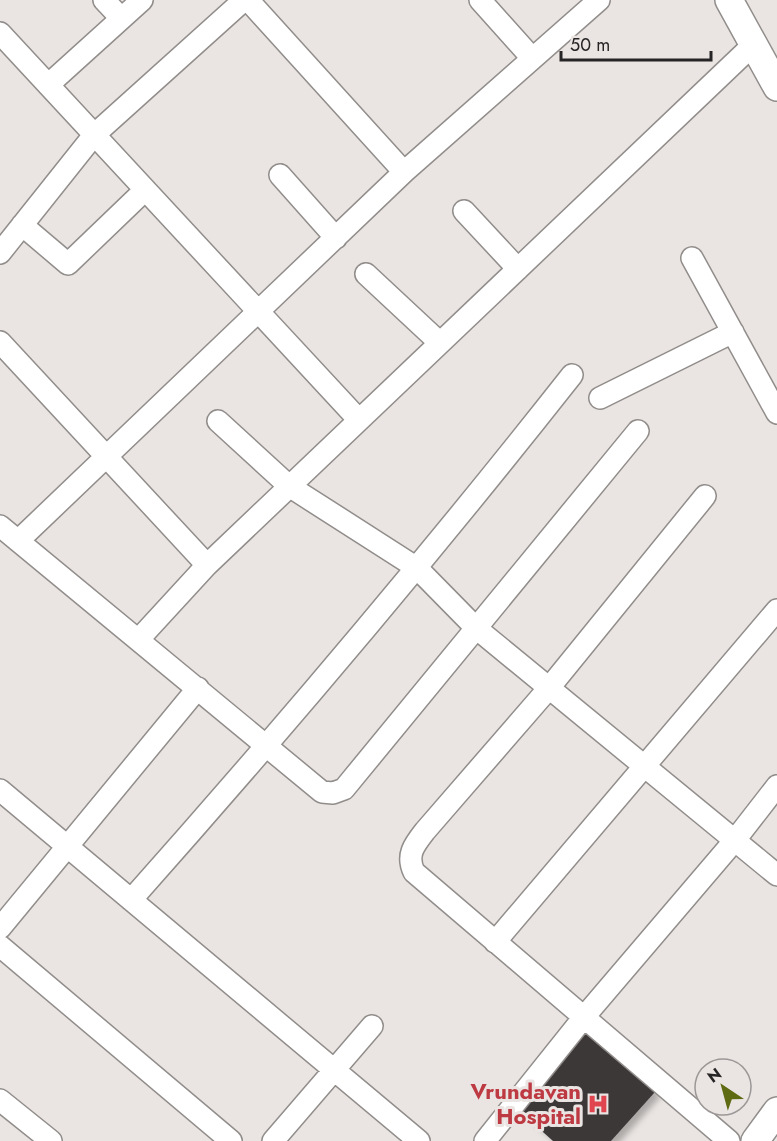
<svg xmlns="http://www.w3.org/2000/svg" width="777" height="1141" font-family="Jost,sans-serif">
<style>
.building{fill:#3c3839;filter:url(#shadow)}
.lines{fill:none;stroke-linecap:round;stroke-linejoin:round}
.minor-casing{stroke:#918d8b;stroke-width:24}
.major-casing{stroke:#918d8b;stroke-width:30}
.minor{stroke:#fff;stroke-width:21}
.major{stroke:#fff;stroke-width:27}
.labels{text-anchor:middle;stroke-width:6;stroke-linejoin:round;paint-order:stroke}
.health-label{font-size:22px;font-weight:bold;fill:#be3a42;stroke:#eae5e3;text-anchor:end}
</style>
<defs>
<filter id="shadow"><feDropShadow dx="6" dy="4" stdDeviation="3" flood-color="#0004"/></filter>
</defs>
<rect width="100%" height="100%" fill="#eae5e3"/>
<path class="building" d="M586,1029L655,1092L611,1141H553L515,1107Z"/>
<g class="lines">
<defs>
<path id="minor" d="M104,0L121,18
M248,0L404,172
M480,0L532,58
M0,33L359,420
M48,85L142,0
M280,175L336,238
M464,211L518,269
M22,225L68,264L145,190
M0,253L94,135L244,0
M692,258L777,413
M366,274L440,343
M0,342L207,565
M600,398L733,332
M218,421L289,486L417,568L476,628L777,875
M705,496L549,688L425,831C414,845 406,855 414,872L729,1141
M0,526L322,792L333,793L344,789L638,431
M18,541L404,172L599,0
M139,639L207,565L754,44
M0,790L419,1141
M131,900C283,729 430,555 572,375
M0,928L198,688
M495,942L777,610
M0,946L231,1141
M0,1100L51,1141
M273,1141L372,1026
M485,1141L584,1017L735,840L777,786"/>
<path id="major" d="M729,0L777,87
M755,1141L777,1111"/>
</defs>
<use href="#minor" class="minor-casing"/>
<use href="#major" class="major-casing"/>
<use href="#minor" class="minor"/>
<use href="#major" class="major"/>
</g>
<defs>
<symbol id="hospital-bare" viewBox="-9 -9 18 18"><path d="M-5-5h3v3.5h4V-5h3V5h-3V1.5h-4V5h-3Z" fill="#e0444e" stroke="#eae5e3" stroke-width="2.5" paint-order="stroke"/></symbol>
</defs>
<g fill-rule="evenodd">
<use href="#hospital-bare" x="583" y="1089" width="30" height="30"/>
</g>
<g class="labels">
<g class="health-label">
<text x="581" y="1099">Vrundavan<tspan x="581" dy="25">Hospital</tspan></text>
</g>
</g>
<g transform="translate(723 1087) rotate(324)"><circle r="28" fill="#eae5e3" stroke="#9c9897" stroke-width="1.5"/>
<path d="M0-4.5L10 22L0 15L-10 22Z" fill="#5f6b12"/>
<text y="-9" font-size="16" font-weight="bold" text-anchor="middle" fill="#262424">N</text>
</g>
<path d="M561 51v9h150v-9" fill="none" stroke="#262424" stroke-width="3"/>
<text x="570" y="51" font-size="18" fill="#262424" stroke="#eae5e3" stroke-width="4.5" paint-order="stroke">50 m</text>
</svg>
